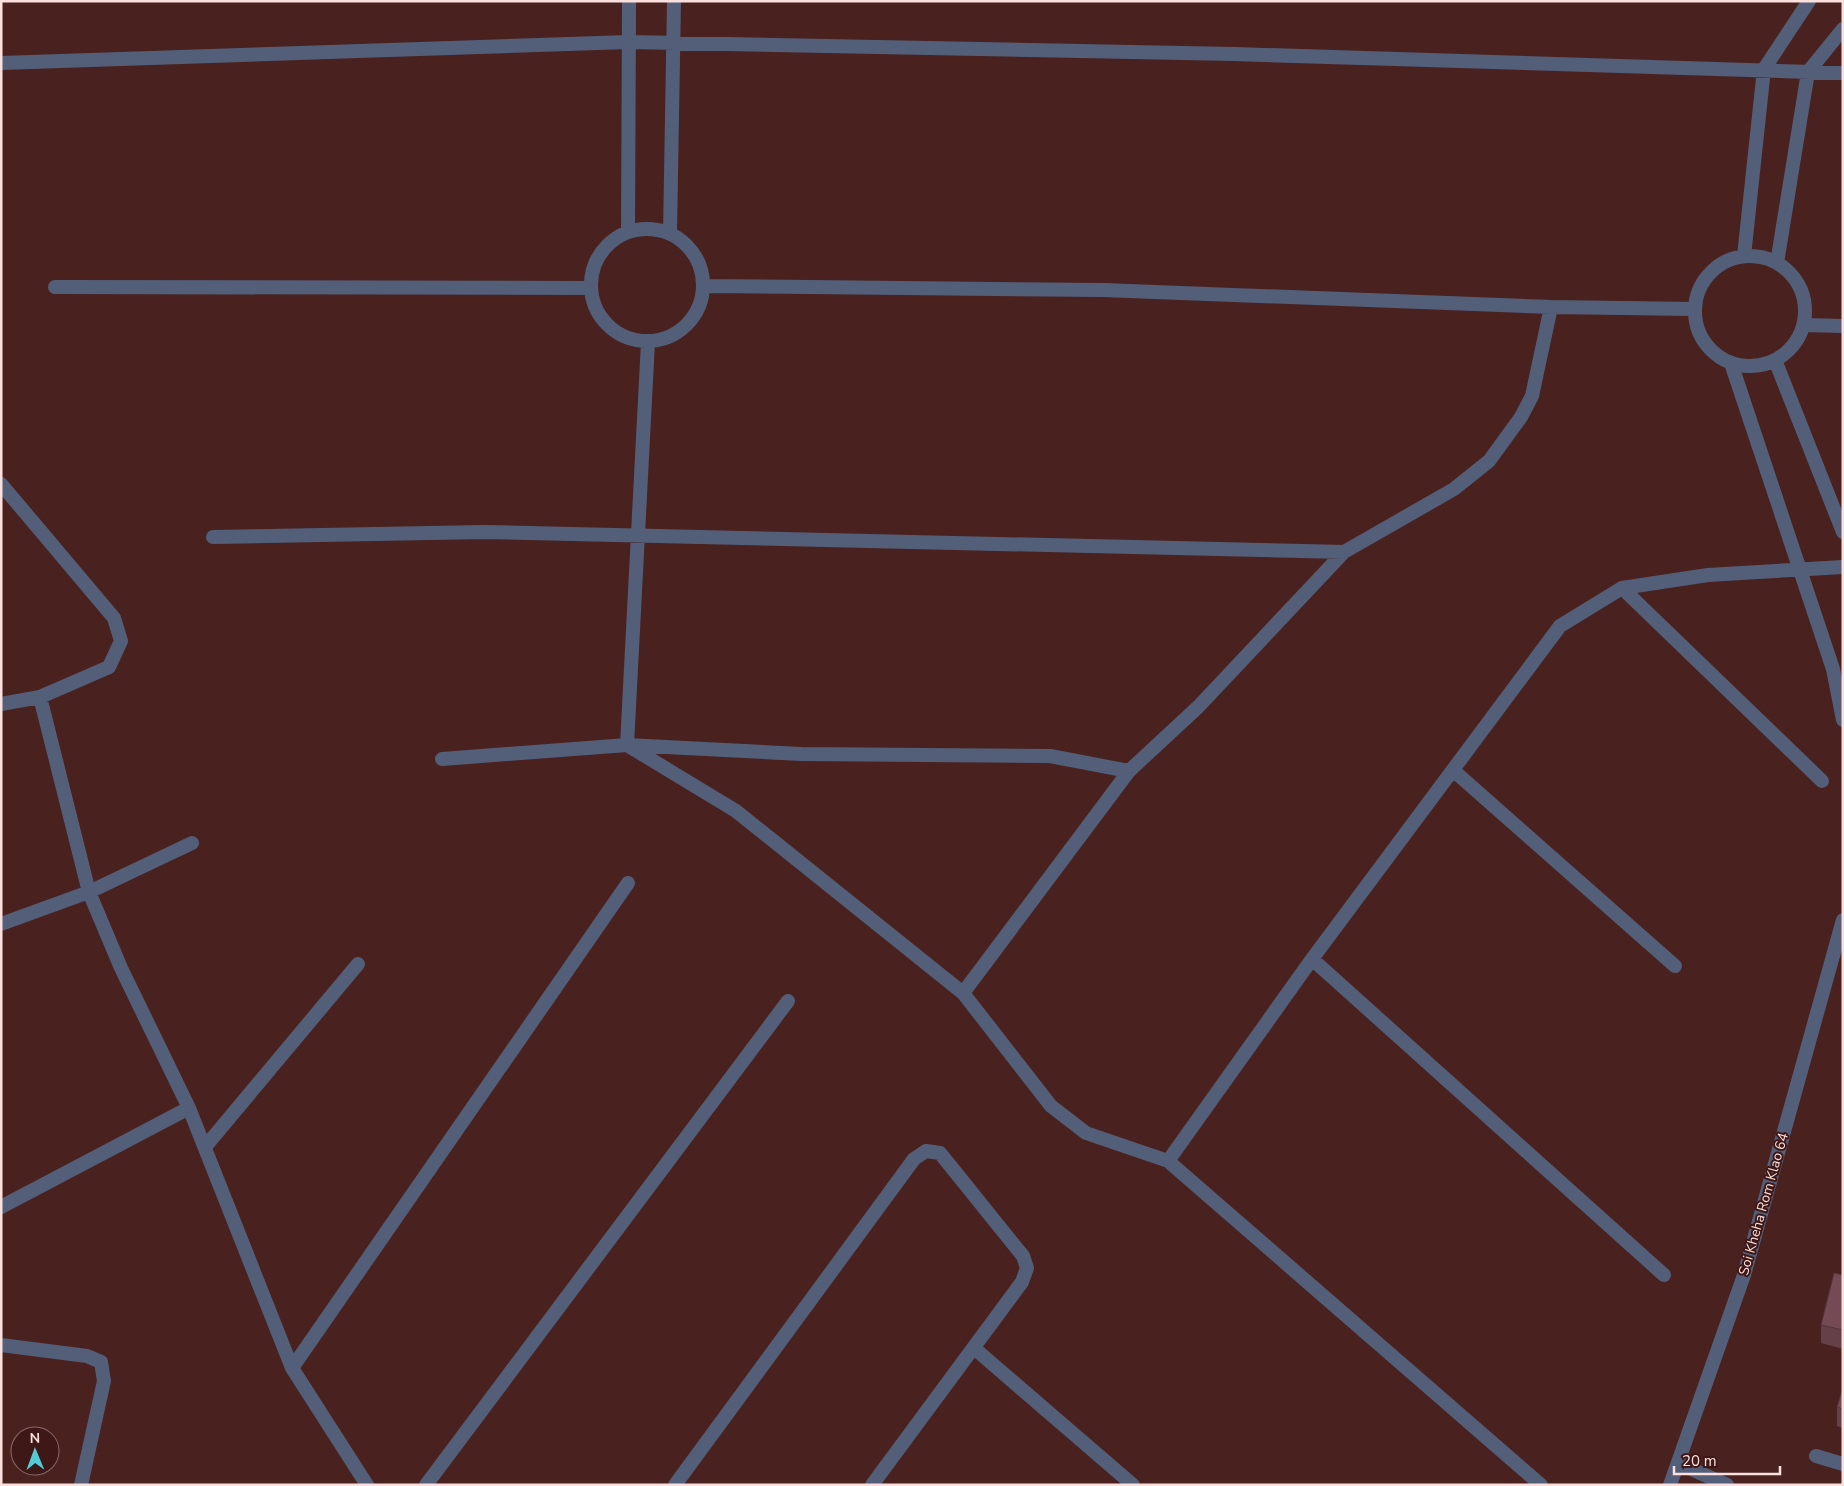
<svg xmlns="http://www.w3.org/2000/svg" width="1844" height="1486" font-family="'Nunito Sans',sans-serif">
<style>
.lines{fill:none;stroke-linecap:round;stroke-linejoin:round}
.minor{stroke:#535f79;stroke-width:14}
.wall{fill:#654048}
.building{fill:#754a54;stroke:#52343b}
.labels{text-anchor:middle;stroke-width:4;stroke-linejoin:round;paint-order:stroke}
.street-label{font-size:14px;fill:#fbe0dd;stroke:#3e1816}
</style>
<rect width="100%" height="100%" fill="#492220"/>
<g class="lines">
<path class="minor" d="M1,63L628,42L1234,54L1843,73
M591 285a56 56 0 1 1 112 0a56 56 0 1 1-112 0Z
M628,232L629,1
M670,234L674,1
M1695 311a55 55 0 1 1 110 0a55 55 0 1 1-110 0Z
M1744,256L1764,69L1809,1
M1777,263L1808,72L1843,29
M704,286L1103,290L1551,307L1694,309
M55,287L591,288
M1804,325L1843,326
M648,342L627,745L736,811L963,993L1051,1106L1086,1133L1168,1161L1541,1485
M1775,360L1843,532
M1731,363L1833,669L1843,720
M1,484L114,618L121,641L109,667L40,697L1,704
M213,537L484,532L1344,552
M1622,588L1822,781
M40,697L89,892L121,968L189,1108L292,1368L367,1485
M442,759L627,745L801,754L1050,756L1129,771
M1454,771L1675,966
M1,924L89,892L192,843
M1312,959L1664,1275
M963,993L1129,771L1198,707L1344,552L1454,489L1489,461L1521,417L1532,396L1551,307
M205,1147L358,964
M1168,1161L1312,959L1560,626L1622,588L1708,575L1843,567
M1,1207L189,1108
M1,1345L87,1356L101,1362L104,1381L81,1485
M974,1348L1133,1485
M292,1368L628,883
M1816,1456L1843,1464
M1678,1463L1727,1485
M426,1485L788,1001
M675,1485L914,1159L926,1151L940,1153L1023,1256L1027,1268L1022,1282L872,1485
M1670,1485L1744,1275L1843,920"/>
</g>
<path class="wall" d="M1843,1275V1349L1821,1343V1325Z
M1843,1388V1428L1837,1426V1407Z"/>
<path class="building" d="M1834,1273L1843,1275V1330L1821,1325Z
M1843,1388V1409L1837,1407Z"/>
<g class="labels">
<g class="street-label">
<text transform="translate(1763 1204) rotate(-74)" y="5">Soi Kheha Rom Klao 64</text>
</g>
</g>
<rect width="1844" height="1486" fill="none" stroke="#fbe0dd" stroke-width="5"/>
<g transform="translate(35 1451) rotate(359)"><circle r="24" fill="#3e1816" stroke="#8a6866"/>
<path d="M0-4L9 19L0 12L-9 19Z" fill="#52cbd7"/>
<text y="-8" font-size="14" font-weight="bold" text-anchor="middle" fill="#fbe0dd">N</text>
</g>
<path d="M1674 1466v8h106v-8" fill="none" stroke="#fbe0dd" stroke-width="2.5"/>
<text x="1682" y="1466" font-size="15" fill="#fbe0dd" stroke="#3e1816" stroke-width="4" paint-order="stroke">20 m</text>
</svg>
